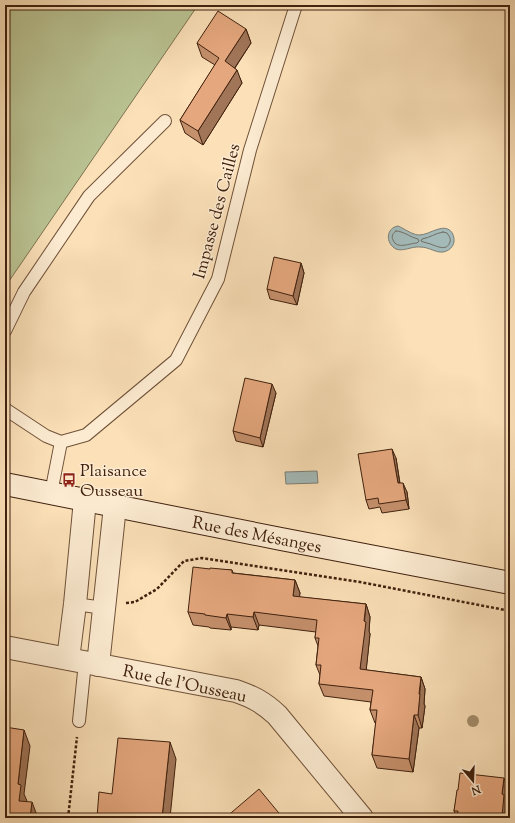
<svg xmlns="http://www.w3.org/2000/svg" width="515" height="823" font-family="'Sorts Mill Goudy',serif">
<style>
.green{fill:#bac393;stroke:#7d7250}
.water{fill:#a3bab9;stroke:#7b7d75}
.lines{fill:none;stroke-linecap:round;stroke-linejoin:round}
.shore{stroke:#726e64;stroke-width:1}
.lane-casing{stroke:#6f5138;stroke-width:14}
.street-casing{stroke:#6f5138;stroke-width:24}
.secondary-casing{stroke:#40210e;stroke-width:24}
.path{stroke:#40210e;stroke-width:2.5;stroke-dasharray:3 2;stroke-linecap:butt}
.lane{stroke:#fcebd1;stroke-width:12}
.street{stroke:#fcebd1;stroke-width:22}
.secondary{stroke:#fcebd1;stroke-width:22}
.tree{fill:#a58e6d}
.wall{fill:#c5906c;stroke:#40210e}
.shaded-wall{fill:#a07558;stroke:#40210e}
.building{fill:#e5a77e;stroke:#40210e}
.labels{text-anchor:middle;stroke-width:3;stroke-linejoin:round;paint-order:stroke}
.street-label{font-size:17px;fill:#40210e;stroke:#fcebd1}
.poi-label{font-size:17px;fill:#40210e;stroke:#fcebd1;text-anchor:start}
</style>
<rect width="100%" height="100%" fill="#fbe0b8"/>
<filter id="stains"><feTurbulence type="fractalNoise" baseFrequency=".005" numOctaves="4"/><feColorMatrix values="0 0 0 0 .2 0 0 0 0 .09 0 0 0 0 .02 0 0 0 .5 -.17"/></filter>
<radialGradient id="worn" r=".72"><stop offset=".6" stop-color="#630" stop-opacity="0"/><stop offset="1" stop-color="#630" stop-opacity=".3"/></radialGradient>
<path class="green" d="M5,5H198L5,287Z"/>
<path class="water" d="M398,226C405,229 411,234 418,235C426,235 431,231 439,229C448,226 455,232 454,242C453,247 449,251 443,252C436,253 429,247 420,247C412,246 403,252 396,249C385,243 386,228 398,226Z
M317,471L318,483L286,484L285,472Z"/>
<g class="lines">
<path class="shore" d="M396,231C403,231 410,237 418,239L419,241L417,243C410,243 397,250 393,240C391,236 393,233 396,231Z
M443,232L447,233C449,236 451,238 450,242C447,251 439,247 433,245C429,243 425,243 421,241L422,239C429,238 436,233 443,232Z"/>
<defs>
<path id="lane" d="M5,331L24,292L89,196L165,121
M5,409L46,436L61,442L86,435L176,360L218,279L250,150L296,5
M51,493L61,442
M75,604L104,608
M79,721L85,662"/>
<path id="street" d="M5,647L236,691C253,697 263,702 277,715L362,818
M68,659L75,604L85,500
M98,665L115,506"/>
<path id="secondary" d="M5,484L281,539L510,583"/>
</defs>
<use href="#lane" class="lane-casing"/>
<use href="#street" class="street-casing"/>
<use href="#secondary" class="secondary-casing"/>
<path class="path" d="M126,603L135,602L157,589L184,561L202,558L360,582L510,611
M68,818L77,737"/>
<use href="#lane" class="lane"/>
<use href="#street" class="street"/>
<use href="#secondary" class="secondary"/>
</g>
<circle class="tree" cx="473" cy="721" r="6"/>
<path class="wall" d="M246,29L251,43L235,68L242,83L203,145L185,133L180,120L215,65L202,57L197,43Z
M301,263L304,273L297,305L270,299L267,289Z
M276,393L263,447L236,441L233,431Z
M396,458L400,483L407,492L409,509L382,513L380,507L369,509L366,500Z
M210,569L232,570L233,573L295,580L300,593L299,597L366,604L370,617L369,631L370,634L366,670L421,677L425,689L424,704L425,706L422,728H419L413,772L377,768L372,755L376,723H375L370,710L371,702L324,696L319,684L320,675L316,665L318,646L315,638L316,632L259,625L258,630L231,627V630L210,628L209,627L193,625L188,612Z
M458,790L509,791L507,804L509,808L508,818H457L454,811Z"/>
<path class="shaded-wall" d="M246,29L251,43L230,75L225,61Z
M237,70L242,83L203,145L198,131Z
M301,263L304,273L297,305L293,296Z
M272,384L276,393L263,447L260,438Z
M392,449L396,458L401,492L398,483Z
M403,483L407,492L409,509L406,500Z
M295,580L300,593L298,609L293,596Z
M366,604L370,617L369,631L370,634L365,682L360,669Z
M254,612L259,625L258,630L253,617Z
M227,614L231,627V630L226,618Z
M421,677L425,689L424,704L425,706L422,728L418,715Z
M414,715L419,728L413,772L409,759Z
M24,730L30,746L24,794L27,801L25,817L19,801L18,784Z
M170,742L176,759L170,818H162Z
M504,778L509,791L507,804L509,808L508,818H502V794Z
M32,802L38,818H30Z"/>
<path class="building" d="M218,11L246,29L225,61L237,70L198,131L180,120L219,58L197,43Z
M274,257L301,263L293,296L267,289Z
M245,378L272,384L260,438L233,431Z
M392,449L398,483H403L406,500L379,504L378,498L366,500L358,454Z
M193,567L210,569V568L232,570V573L295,580L293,596L366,604L364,621L366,622L360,669L421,677L419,694H420L418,715H414L409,759L372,755L377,710H370L373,690L319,684L321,665H316L319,638H315L317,620L254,612L253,617L227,614L226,618L205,615V614L188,612Z
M5,727L24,730L18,784L21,785L19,801L32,802L30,818H5Z
M118,738L170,742L162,818H93V817H97L99,792L112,794Z
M460,773L504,778L502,794L504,795L502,816H499V818H457L458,811H454L457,790H458Z
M259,789L283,818H254V817L253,818H225Z"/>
<defs>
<symbol id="bus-bare" viewBox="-9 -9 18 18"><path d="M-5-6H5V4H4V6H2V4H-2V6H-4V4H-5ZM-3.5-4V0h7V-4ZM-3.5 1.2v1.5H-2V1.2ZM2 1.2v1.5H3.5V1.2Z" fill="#8f2418" stroke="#fcebd1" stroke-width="2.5" paint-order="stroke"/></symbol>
</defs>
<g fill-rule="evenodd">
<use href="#bus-bare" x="59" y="470" width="20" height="20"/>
</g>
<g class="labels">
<g class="street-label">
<text transform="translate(216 211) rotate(-75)" y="6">Impasse des Cailles</text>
<text transform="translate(257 534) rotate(11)" y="6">Rue des Mésanges</text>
<text transform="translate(185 683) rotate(12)" y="6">Rue de l'Ousseau</text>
</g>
<g class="poi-label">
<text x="80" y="476">Plaisance<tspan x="80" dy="20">Ousseau</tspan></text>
</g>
</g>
<rect width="515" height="823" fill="none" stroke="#fbe0b8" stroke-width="20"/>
<rect x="6" y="6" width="503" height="811" fill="none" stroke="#40210e" stroke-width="2"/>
<rect x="10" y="10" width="495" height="803" fill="none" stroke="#40210e"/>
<g transform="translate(473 781) rotate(161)" stroke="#fcebd1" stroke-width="3" paint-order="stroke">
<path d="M0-3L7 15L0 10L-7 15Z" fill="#40210e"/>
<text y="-6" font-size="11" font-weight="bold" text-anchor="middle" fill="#40210e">N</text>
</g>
<rect width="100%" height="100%" filter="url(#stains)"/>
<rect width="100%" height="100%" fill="url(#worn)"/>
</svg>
